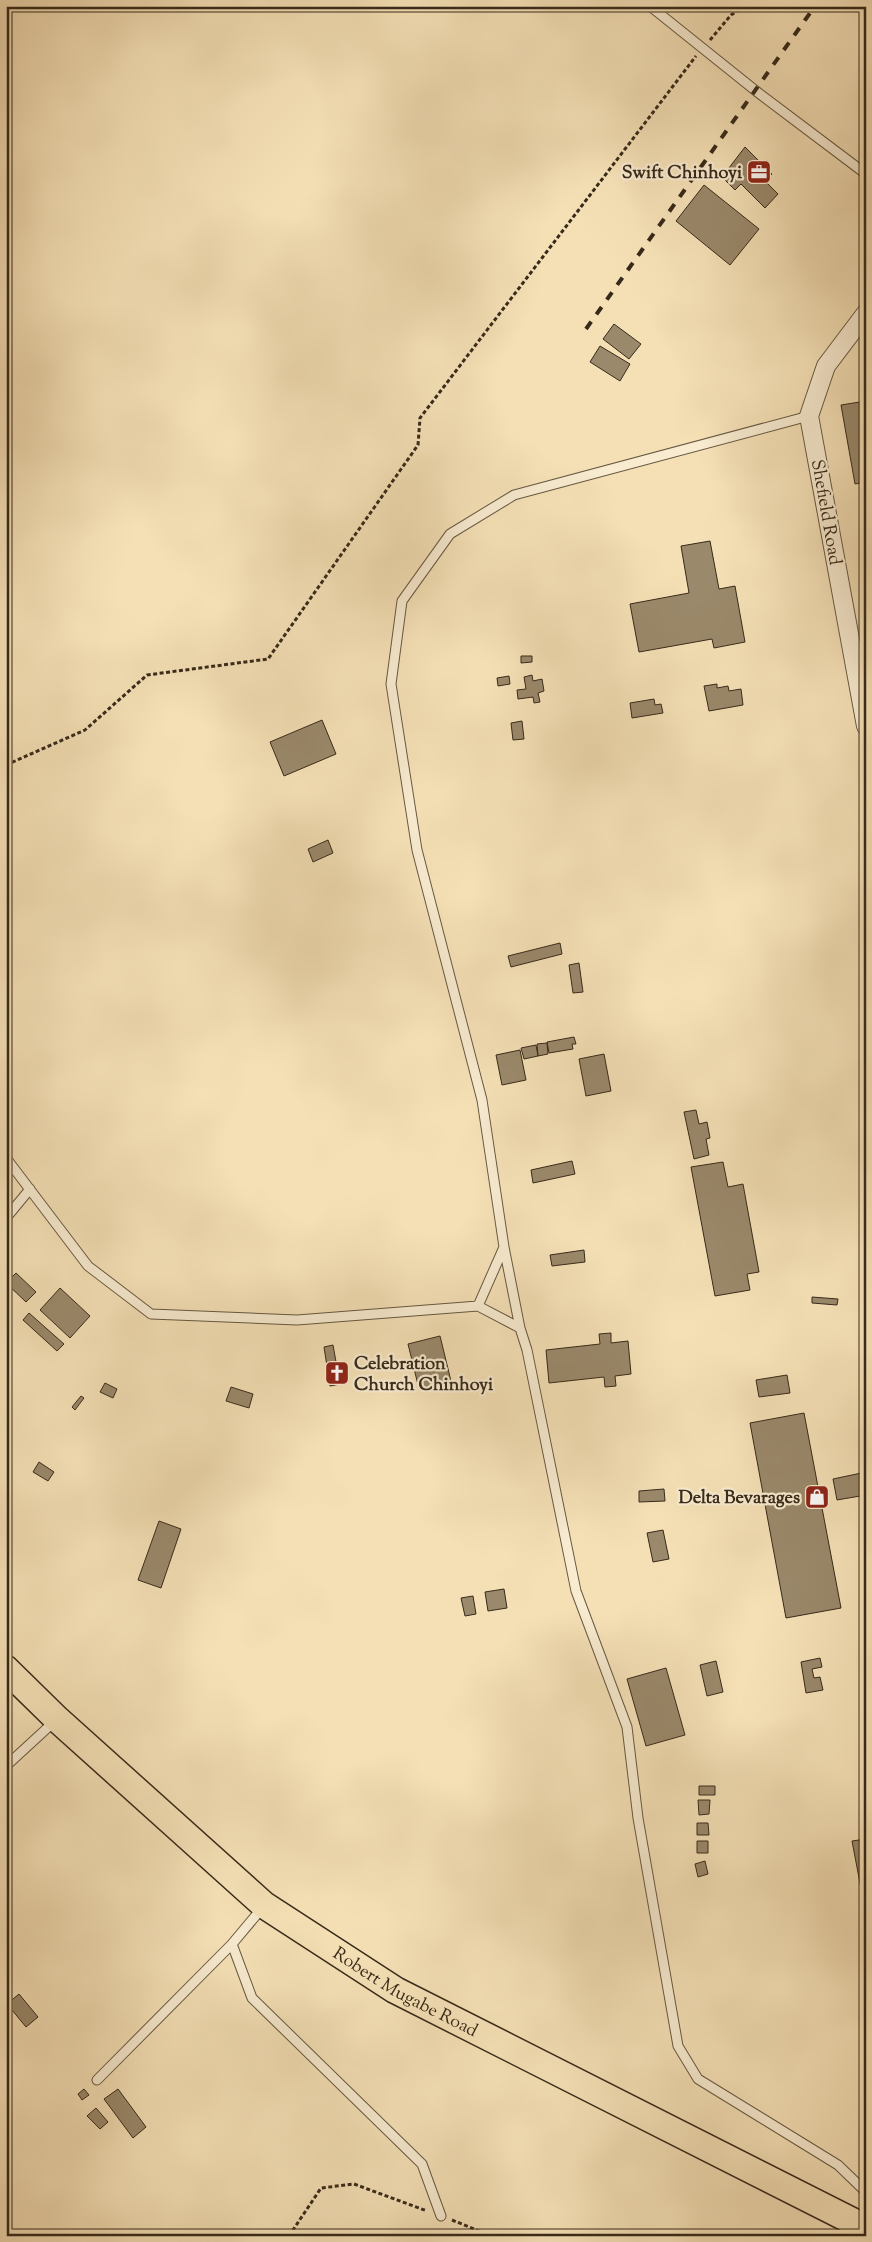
<svg xmlns="http://www.w3.org/2000/svg" width="872" height="2242" font-family="'Sorts Mill Goudy',serif">
<style>
.building{fill:#9a896b;stroke:#372a1a}
.lines{fill:none;stroke-linecap:round;stroke-linejoin:round}
.service-casing{stroke:#665841;stroke-width:11}
.minor-casing{stroke:#665841;stroke-width:20}
.primary-casing{stroke:#372a1a;stroke-width:29}
.path{stroke:#372a1a;stroke-width:3;stroke-dasharray:4 2.5;stroke-linecap:butt}
.service{stroke:#f8ebd0;stroke-width:9}
.minor{stroke:#f8ebd0;stroke-width:18}
.primary{stroke:#f5e0b6;stroke-width:26}
.rail{stroke:#372a1a;stroke-width:4;stroke-dasharray:9 9;stroke-linecap:butt}
.labels{text-anchor:middle;stroke-width:4.5;stroke-linejoin:round;paint-order:stroke}
.poi-label{font-size:18px;font-weight:bold;fill:#372a1a;stroke:#f8ebd0;text-anchor:end}
.street-label{font-size:18px;fill:#372a1a;stroke:#f8ebd0}
</style>
<rect width="100%" height="100%" fill="#f5e0b6"/>
<filter id="stains"><feTurbulence type="fractalNoise" baseFrequency=".004" numOctaves="4"/><feColorMatrix values="0 0 0 0 .2 0 0 0 0 .09 0 0 0 0 .02 0 0 0 .5 -.17"/></filter>
<radialGradient id="worn" r=".72"><stop offset=".6" stop-color="#630" stop-opacity="0"/><stop offset="1" stop-color="#630" stop-opacity=".3"/></radialGradient>
<path class="building" d="M745,147L772,174L765,181L778,194L765,208L741,184L735,190L722,177Z
M704,185L759,229L730,265L676,221Z
M614,324L641,344L629,359L603,339Z
M600,346L630,364L620,381L590,362Z
M866,401V482L855,484L841,405Z
M710,541L719,589L735,586L745,642L714,648L712,639L639,652L630,604L689,593L681,546Z
M521,656H532V662L521,663Z
M532,675L533,681L542,679L544,691L538,693L540,702L534,703L533,697L518,699L517,690L526,689L524,677Z
M509,676L510,684L498,686L497,678Z
M717,684V688L728,686L729,691L741,689L743,705L709,711L704,686Z
M654,699L655,705L661,704L663,713L632,718L630,703Z
M322,720L336,754L284,776L270,742Z
M522,721L524,739L513,740L511,723Z
M328,840L333,853L313,862L308,849Z
M560,943L562,954L511,967L508,956Z
M579,963L583,992L573,993L569,965Z
M574,1037L576,1044H572L573,1049L549,1053L547,1042Z
M547,1043L548,1054L538,1056L537,1044Z
M536,1045L538,1056L524,1059L521,1048Z
M520,1050L526,1080L502,1085L496,1055Z
M604,1054L611,1091L586,1096L579,1059Z
M696,1110L699,1124L707,1122L710,1138L706,1139L709,1155L694,1159L684,1112Z
M572,1161L575,1174L533,1183L531,1170Z
M723,1162L728,1187L743,1184L759,1272L747,1274L750,1290L715,1296L691,1167Z
M584,1250L585,1262L552,1266L550,1255Z
M16,1273L36,1292L26,1302L6,1283Z
M60,1288L90,1316L70,1338L40,1310Z
M812,1297L838,1299L837,1305L812,1303Z
M29,1313L64,1344L57,1351L23,1320Z
M611,1333V1343L628,1341L631,1374L615,1376L616,1386L605,1387L604,1377L549,1383L546,1350L600,1344L599,1334Z
M440,1336L451,1381L419,1389L408,1344Z
M333,1345L340,1384L330,1386L324,1347Z
M787,1375L790,1393L759,1397L756,1380Z
M105,1383L117,1389L113,1398L100,1392Z
M231,1387L253,1394L249,1408L226,1401Z
M81,1396L84,1398L75,1410L72,1407Z
M804,1413L841,1608L786,1618L750,1423Z
M39,1462L54,1472L48,1481L33,1472Z
M866,1472V1495L837,1500L833,1479Z
M664,1489L665,1501L639,1502V1491Z
M159,1521L181,1529L161,1588L138,1580Z
M663,1530L669,1559L653,1562L647,1533Z
M504,1589L507,1608L488,1611L485,1592Z
M473,1596L476,1614L465,1616L461,1598Z
M820,1658L822,1667L812,1669L814,1678L820,1677L823,1690L806,1693L801,1662Z
M716,1661L723,1692L707,1696L700,1665Z
M666,1668L685,1735L646,1746L627,1679Z
M699,1786H715V1795H699Z
M698,1800H710L709,1814L699,1815Z
M697,1823H708L709,1835H697Z
M866,1839V1899H863L852,1841Z
M697,1841H708V1853H697Z
M705,1861L708,1874L698,1877L695,1864Z
M19,1994L38,2017L26,2027L7,2004Z
M84,2089L89,2095L82,2100L78,2094Z
M118,2089L146,2127L133,2138L104,2099Z
M96,2108L108,2122L100,2129L87,2116Z"/>
<g class="lines">
<defs>
<path id="service" d="M650,6L756,91L866,174
M6,1158L88,1266L151,1314L297,1320L478,1306L504,1247L482,1100L417,850L391,684L402,601L450,534L514,495L809,416
M6,1218L30,1189
M504,1247L520,1328
M478,1306L520,1328L527,1350L576,1591L627,1727L638,1818L678,2046L698,2079L838,2165L866,2192
M6,1766L56,1720
M232,1944L252,1998L422,2164L441,2216
M97,2080L232,1944L263,1907"/>
<path id="minor" d="M866,313L826,366L809,416L866,726"/>
<g id="primary">
<path id="s1" d="M6,1669L57,1719L264,1905L395,1990L866,2228"/>
</g>
</defs>
<use href="#service" class="service-casing"/>
<use href="#minor" class="minor-casing"/>
<use href="#primary" class="primary-casing"/>
<path class="path" d="M710,40L731,15L745,6
M6,765L85,730L147,675L268,659L418,445L420,418L696,56
M452,2220L491,2236
M289,2236L321,2188L354,2184L427,2211"/>
<use href="#service" class="service"/>
<use href="#minor" class="minor"/>
<use href="#primary" class="primary"/>
<path class="rail" d="M586,329L815,6"/>
</g>
<defs>
<symbol id="office-square" viewBox="-11 -11 22 22"><rect x="-9" y="-9" width="18" height="18" rx="4" fill="#8f2418" stroke="#f8ebd0"/><path d="M-6-3h4V-5.5h4V-3h4V5H-6ZM-1-4.5V-3h2v-1.5ZM-6 0V1H6V0Z" fill="#fff"/></symbol>
<symbol id="church-square" viewBox="-11 -11 22 22"><rect x="-9" y="-9" width="18" height="18" rx="4" fill="#8f2418" stroke="#f8ebd0"/><path d="M-1.2-6h2.4v3.5h3.3v2.4h-3.3V6h-2.4V-.1h-3.3v-2.4h3.3Z" fill="#fff"/></symbol>
<symbol id="shop-square" viewBox="-11 -11 22 22"><rect x="-9" y="-9" width="18" height="18" rx="4" fill="#8f2418" stroke="#f8ebd0"/><path d="M-5-2.5h2.3a2.7 3.5 0 0 1 5.4 0H5L5.5 6h-11ZM-1.5-2.5h3a1.5 2.3 0 0 0-3 0Z" fill="#fff"/></symbol>
</defs>
<g fill-rule="evenodd">
<use href="#office-square" x="745" y="158" width="28" height="28"/>
<use href="#church-square" x="323" y="1359" width="28" height="28"/>
<use href="#shop-square" x="803" y="1483" width="28" height="28"/>
</g>
<g class="labels">
<g class="poi-label">
<text x="742" y="178">Swift Chinhoyi</text>
<text x="354" y="1369" text-anchor="start">Celebration<tspan x="354" dy="21">Church Chinhoyi</tspan></text>
<text x="800" y="1503">Delta Bevarages</text>
</g>
<g class="street-label">
<text transform="translate(827 512) rotate(80)" y="6">Shefield Road</text>
<text dy="6" stroke="none"><textPath href="#s1" startOffset="516">Robert Mugabe Road</textPath></text>
</g>
</g>
<rect width="872" height="2242" fill="none" stroke="#f5e0b6" stroke-width="25"/>
<rect x="8" y="8" width="857" height="2227" fill="none" stroke="#372a1a" stroke-width="2.5"/>
<rect x="12" y="12" width="847" height="2217" fill="none" stroke="#372a1a"/>
<rect width="100%" height="100%" filter="url(#stains)"/>
<rect width="100%" height="100%" fill="url(#worn)"/>
</svg>
